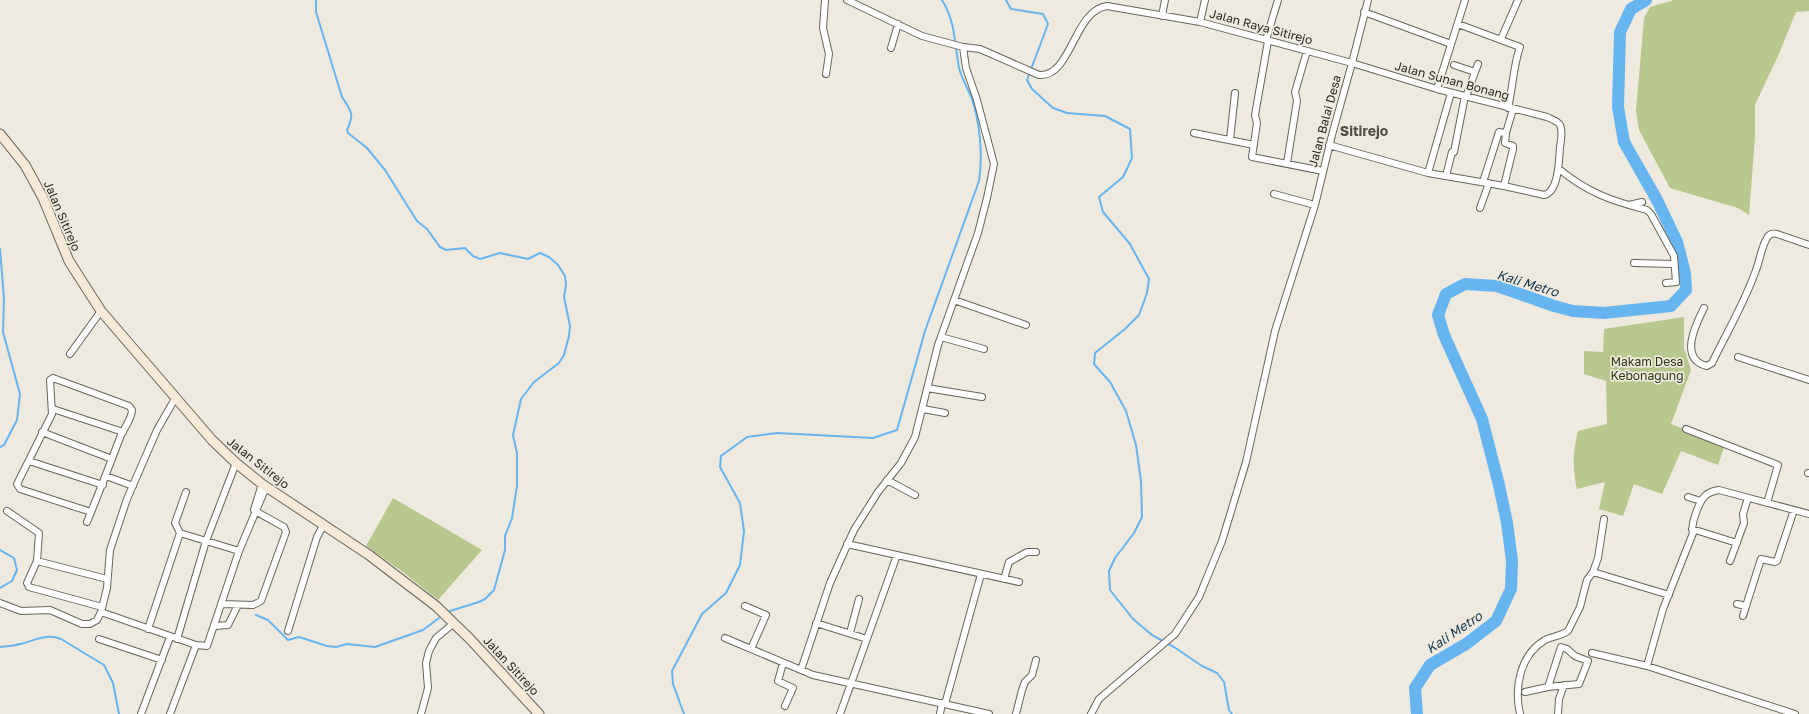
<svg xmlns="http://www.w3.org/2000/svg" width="1809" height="714" font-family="'Golos Text',sans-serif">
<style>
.green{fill:#b7c78d}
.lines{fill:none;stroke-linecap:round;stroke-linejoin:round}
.stream{stroke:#66b5f1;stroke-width:2}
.river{stroke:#66b5f1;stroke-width:12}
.street-casing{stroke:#67645a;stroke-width:8}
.secondary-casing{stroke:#67645a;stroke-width:11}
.street{stroke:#fff;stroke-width:6}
.secondary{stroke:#f6e9d6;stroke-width:9}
.labels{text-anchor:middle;stroke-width:3.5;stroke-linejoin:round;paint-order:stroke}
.street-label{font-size:12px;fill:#282723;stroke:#eeeadf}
.park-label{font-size:12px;fill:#2c350f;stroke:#eeeadf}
.water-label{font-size:13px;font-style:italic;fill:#11334b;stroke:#eeeadf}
.quarter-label{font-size:14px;font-weight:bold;fill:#524f46;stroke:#eeeadf}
</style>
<rect width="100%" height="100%" fill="#eeeadf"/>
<path class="green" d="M1674,0H1809V11L1796,12L1778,56L1755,105V137L1749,215L1738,208L1670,188L1639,130L1636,111L1644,18L1650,7Z
M1684,317V348L1691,370L1671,424L1725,445L1718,465L1681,451L1662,494L1634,484L1623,516L1599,509L1605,482L1577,489C1572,465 1573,454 1578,431L1607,424L1606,381L1584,374V351L1603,352L1604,329Z
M393,498L482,550L438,600L403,572L366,546Z"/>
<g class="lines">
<path class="stream" d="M316,0V12L342,97C351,111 355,113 347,130L348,133L367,148L385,170L417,221L427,229L440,247L446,250L465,248L473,256L480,259L500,253L528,259L540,253L549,257L558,265L565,276L566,285L564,297L570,326L569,336L564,355L559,363L534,382L521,399L513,435L517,453V486L512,518L505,536V550L494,590L485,599L479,602L450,611
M1006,0L1011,9L1043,14L1048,24L1027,80L1032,89L1053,108L1067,113L1105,116L1130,129L1132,158L1123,177L1099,197L1103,212L1130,244L1149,279L1147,293L1139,315L1125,329L1095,353L1094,364L1110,382L1126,411L1136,445L1141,481L1142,517L1134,533L1115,558L1109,571L1110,590L1133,619L1152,635L1174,647L1202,666L1217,673L1224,682L1229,710L1232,714
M0,249L4,299L3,332L20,394L17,420L4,445L0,447
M0,550L14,558L17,570L12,581L0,588
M256,615L268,620L288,640L299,637L327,646L336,647L347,644L375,647L423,630L439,618
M0,647C6,646 13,646 20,644C34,641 47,633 61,639L104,665L113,683L119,714
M684,714L673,684L672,671L702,614L726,593L740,565L744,531L740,503L720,467L721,456L747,437L777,433L873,438L897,430L925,331L979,181C983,155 980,124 972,99C968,89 962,79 959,68C955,45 955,20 942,0"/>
<path class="river" d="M1417,714L1415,688L1430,665L1466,644L1496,621L1511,589L1512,561L1507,523L1499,485L1482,419L1444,335L1438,315L1446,294L1465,284L1497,286L1554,306L1573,311L1604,313L1671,306L1686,290L1685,273L1677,242L1657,200L1624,142L1618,107L1620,32L1631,9L1646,0"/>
<defs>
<path id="street" d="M825,0L823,28L829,54L826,74
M847,0L922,36L963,47L980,49L1039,75C1071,78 1074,10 1107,6L1200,22L1352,63L1368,0
M1364,12L1451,44
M1162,16L1165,0
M1200,22L1205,0
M1458,24L1520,47C1513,67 1513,87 1508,108
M1501,39L1518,0
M1266,40L1278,0
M1268,41L1255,115L1257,123L1252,157L1323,171
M891,48L898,24
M1454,65L1475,72L1466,97
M1475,72L1478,64
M1437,89L1465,0
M1194,133L1254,145
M1230,140L1235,93
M1287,163L1297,101L1295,92L1307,51
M1559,169C1588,193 1612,201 1647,210L1651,214L1674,256L1676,282L1666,283
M1428,173L1451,93
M1446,176L1452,152H1454L1465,96
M1483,182L1499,132L1506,133L1513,109
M1504,186L1513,149V146L1505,143L1506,133
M1274,194L1315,205
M1629,205L1642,202
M1480,208L1489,183
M1634,263L1674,264
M954,300L1026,325
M1704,308C1696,324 1678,359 1707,366L1712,363C1727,332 1745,302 1756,270C1760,260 1761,248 1767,238C1769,234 1773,233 1777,234L1809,245
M941,337L984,349
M70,354L101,311
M1738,357L1809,380
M927,388L982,397
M53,409L123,432
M923,409L945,413
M1686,429L1778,465L1767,503
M42,432L112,459
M29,461L103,485
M1808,473H1809
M106,476L133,486
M887,480L915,495
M1688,497L1701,501
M254,510L262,484
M7,511L39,533L37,561L107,579
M87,522C99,493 110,464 121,435C125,427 132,418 132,410L129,406L53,378L50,380L52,414L17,484L20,489L91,512
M1692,529L1737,543
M180,533L175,523L186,492
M847,544L1019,582
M37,561L27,583L29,587L102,607
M1730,561L1744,523L1743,514L1748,498
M1593,572L1598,558L1604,519
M1004,579L1009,562L1027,552H1036
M0,603L21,611L50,610L82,624H90L97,620L101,612L107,588L110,550L127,499L157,430L176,397
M223,604L253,605L261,601L286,532L284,527L255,511
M1737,604L1746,606L1761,559L1775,562L1777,561L1794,510
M745,606L766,615L751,649
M101,612L196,645L207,646L239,551L266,487
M1743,616L1746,606
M816,623L867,639
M215,626L228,625L238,605
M148,629L180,533L239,551
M288,631L317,537L323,526
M850,633L859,599
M725,638L813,675L989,714
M99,639L162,660
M177,639L206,541L236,463
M1592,653L1647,666L1795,714
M783,663L778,681L793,688L785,706
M1647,666L1663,609L1693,533C1690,525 1699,503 1704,497C1708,492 1713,491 1719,490L1809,514
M801,670L830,583L854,530L878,492L901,463L915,437L938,345L978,233L987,198L994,164L977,100L966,68L963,47
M1525,692L1548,687L1561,647L1567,649L1575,656L1588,661L1579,684L1548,687
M945,704L981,574
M141,714L170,637
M170,714L196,645
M421,714L428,688L426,663L429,651L436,638L454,623
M840,714L897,555
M940,714L942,703
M1016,714L1022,690L1025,682L1032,675L1036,660
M1091,714L1099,699L1175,634L1199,597L1222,541L1246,462L1275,331L1315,205L1332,135L1352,63L1437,89L1547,117C1551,119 1558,121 1560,125C1563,131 1561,141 1560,147C1559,159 1559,192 1544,195L1504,186L1428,173L1329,145
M1520,714C1514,687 1520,655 1545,640C1553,636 1561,636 1568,631L1580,607L1587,580L1593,572L1669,595
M1558,714L1559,699L1564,685"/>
<path id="secondary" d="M0,134L25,165L43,198L69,261L101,311L212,440L236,463L262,484L369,555L436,606L470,639L539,714"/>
</defs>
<use href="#street" class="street-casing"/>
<use href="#secondary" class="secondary-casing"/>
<use href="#street" class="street"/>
<use href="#secondary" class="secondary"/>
</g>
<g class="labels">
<g class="street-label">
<text transform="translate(1261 27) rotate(15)" y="4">Jalan Raya Sitirejo</text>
<text transform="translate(1452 81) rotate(15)" y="4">Jalan Sunan Bonang</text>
<text transform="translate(1325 121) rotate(-75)" y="4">Jalan Balai Desa</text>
<text transform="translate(62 216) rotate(67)" y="4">Jalan Sitirejo</text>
<text transform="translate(258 463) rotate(38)" y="4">Jalan Sitirejo</text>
<text transform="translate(511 666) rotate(47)" y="4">Jalan Sitirejo</text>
</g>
<g class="park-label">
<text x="1647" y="366">Makam Desa<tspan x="1647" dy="14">Kebonagung</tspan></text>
</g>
<g class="water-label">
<text transform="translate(1528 283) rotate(17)" y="5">Kali Metro</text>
<text transform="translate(1454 632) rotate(-34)" y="5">Kali Metro</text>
</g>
<g class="quarter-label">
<text x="1364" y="136">Sitirejo</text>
</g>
</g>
</svg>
